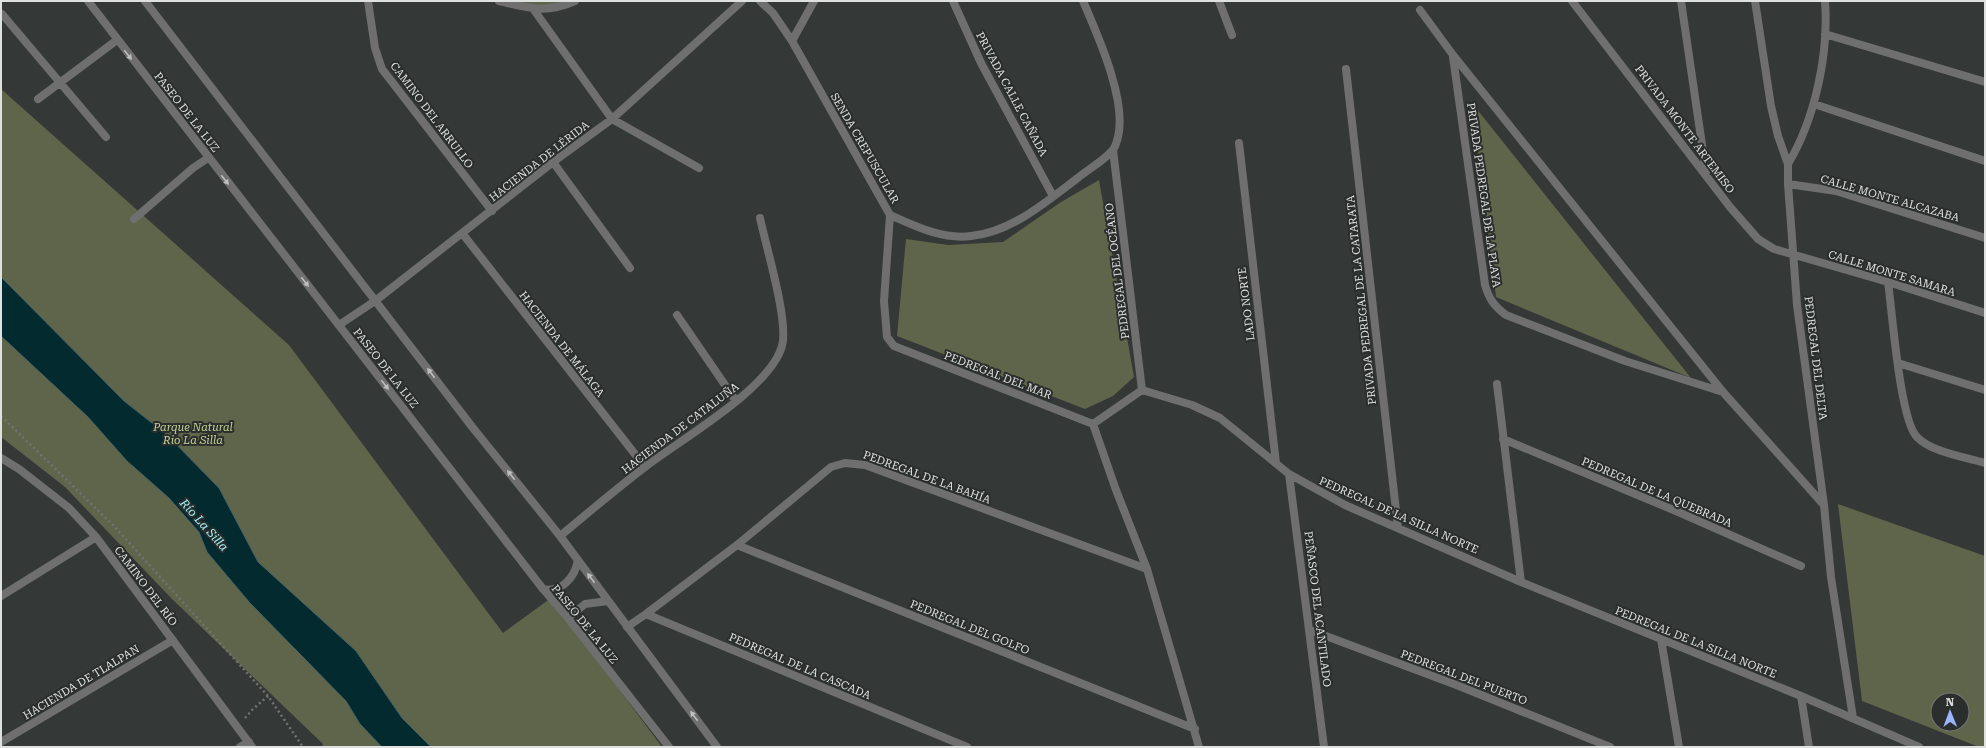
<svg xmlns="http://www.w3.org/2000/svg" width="1986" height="748" font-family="'Roboto Serif',serif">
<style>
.green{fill:#5f654b;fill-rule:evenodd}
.water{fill:#032a2f;stroke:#456164}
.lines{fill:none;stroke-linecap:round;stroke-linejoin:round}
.path{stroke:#707472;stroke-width:2.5;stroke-dasharray:2 3;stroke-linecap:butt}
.minor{stroke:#6e6f6e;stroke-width:8}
.tertiary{stroke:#6e6f6e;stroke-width:8}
.oneway{fill:#bcbfbd}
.labels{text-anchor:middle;stroke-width:4;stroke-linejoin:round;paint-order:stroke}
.street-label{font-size:11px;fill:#dee1df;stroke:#2a2e2c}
.park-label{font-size:11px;font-style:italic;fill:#c5d496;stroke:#2a2e2c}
.water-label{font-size:12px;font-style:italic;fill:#9ff3fe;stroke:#2a2e2c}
</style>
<rect width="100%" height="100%" fill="#343836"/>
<path class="green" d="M499,1H573L550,8Z
M1,89L289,345L503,633L551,598L662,747H322L323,744L172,599L65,487L1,437Z
M1472,103L1691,378L1496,297Z
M1099,180L1134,377L1113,396L1085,409L897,336L906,239L948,245L1003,242L1061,202Z
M1838,504L1985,556V747H1979L1862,701ZM1938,700H1962V724H1938Z"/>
<path class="water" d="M1,277L124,401L166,434L219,488L258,562L356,651L402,718L431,747H382L360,724L346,701L250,603L207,552L199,532L169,498L127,461L88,417L1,336Z"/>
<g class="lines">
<path class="path" d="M1,416L113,525L268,696L303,747
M245,718L253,709L268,696"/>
<path class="minor" d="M368,1L375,48L382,69L492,211
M499,1C527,8 546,14 575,1
M760,1L773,13L792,41L890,215L884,301L887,337L894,346L1093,424
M953,1L981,63L1053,196
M1219,1L1232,35
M1572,1L1730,207L1758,239L1774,249L1888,282L1985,313
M1681,1L1706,172
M1755,1L1771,106L1778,136L1788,164V184L1797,305L1824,505L1831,577L1853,718
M534,10L612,119L699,168
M1420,10L1453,55L1723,392L1824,505
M2,14L106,137
M1825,34L1985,82
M792,41L814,1
M1453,57L1485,285C1489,299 1494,306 1506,315L1625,361L1723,392
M1346,69L1398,528
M38,99L117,40
M1814,104L1985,161
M1239,143L1276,463
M1113,150L1142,390
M553,162L630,268
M1788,164C1815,119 1829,54 1825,1
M1788,184L1836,191L1985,238
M890,215C915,226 943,240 971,236C1012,232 1047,201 1079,177C1089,169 1103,161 1112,151C1115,148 1117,141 1118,137C1127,100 1098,36 1083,1
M134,219L193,168L208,158
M462,233L645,467
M1888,282C1892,310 1900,421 1917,437C1931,452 1965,457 1985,463
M677,315L736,401
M339,325L375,301L553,162L612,119L742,1
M1898,363L1985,390
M1497,384L1521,582
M1142,390L1192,405L1220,418L1289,474L1345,505L1521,582L1801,696L1919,747
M1142,390L1093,424L1116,490L1147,569L1199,747
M1503,439L1676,511L1801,566
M1,458L19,469L69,508L96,537L252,747
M1289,474L1324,747
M560,536C588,513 616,489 645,467C681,439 770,389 782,346C789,321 766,247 760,218
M737,545L1195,729
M1,596L96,537
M646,614L737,545L831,467L845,463L865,465L1147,569
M627,627L646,614L967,747
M1310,630L1459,686L1610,747
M1661,639L1679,747
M1801,696L1809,747
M1,742L173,640
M240,747L249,742"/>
<path class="tertiary" d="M88,1L543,589L568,618L669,747
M145,1L473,428L560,536L717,747
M543,589C562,593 575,577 578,560
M568,618L585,604L608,601"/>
</g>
<defs><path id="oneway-solid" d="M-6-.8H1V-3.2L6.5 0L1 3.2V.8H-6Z"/></defs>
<g class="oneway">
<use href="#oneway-solid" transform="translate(128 55) rotate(52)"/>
<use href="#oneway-solid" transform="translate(225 180) rotate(52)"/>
<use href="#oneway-solid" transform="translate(305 282) rotate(52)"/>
<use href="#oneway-solid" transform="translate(431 373) rotate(-127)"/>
<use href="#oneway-solid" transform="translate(385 385) rotate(52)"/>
<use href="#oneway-solid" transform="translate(511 475) rotate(-129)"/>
<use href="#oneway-solid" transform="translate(591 578) rotate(-127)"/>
<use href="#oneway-solid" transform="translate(694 716) rotate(-127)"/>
</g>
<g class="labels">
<g class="street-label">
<text transform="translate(1012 94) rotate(62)" y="4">PRIVADA CALLE CAÑADA</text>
<text transform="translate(187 112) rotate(52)" y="4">PASEO DE LA LUZ</text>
<text transform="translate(432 115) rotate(53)" y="4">CAMINO DEL ARRULLO</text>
<text transform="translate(1685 129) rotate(53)" y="4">PRIVADA MONTE ARTEMISO</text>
<text transform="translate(865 148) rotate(60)" y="4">SENDA CREPUSCULAR</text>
<text transform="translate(539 161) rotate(-38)" y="4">HACIENDA DE LÉRIDA</text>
<text transform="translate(1484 195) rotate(82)" y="4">PRIVADA PEDREGAL DE LA PLAYA</text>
<text transform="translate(1890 198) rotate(16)" y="4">CALLE MONTE ALCAZABA</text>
<text transform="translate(1117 271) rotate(-97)" y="4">PEDREGAL DEL OCÉANO</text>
<text transform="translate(1892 273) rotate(17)" y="4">CALLE MONTE SAMARA</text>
<text transform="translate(1361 300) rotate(-96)" y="4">PRIVADA PEDREGAL DE LA CATARATA</text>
<text transform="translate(1246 304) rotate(-97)" y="4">LADO NORTE</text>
<text transform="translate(562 344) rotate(52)" y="4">HACIENDA DE MÁLAGA</text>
<text transform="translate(1816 358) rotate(83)" y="4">PEDREGAL DEL DELTA</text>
<text transform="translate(386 368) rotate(52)" y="4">PASEO DE LA LUZ</text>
<text transform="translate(998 375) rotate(21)" y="4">PEDREGAL DEL MAR</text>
<text transform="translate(680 428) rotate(-37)" y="4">HACIENDA DE CATALUÑA</text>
<text transform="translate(927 477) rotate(20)" y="4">PEDREGAL DE LA BAHÍA</text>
<text transform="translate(1657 492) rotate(23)" y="4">PEDREGAL DE LA QUEBRADA</text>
<text transform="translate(1399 515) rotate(24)" y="4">PEDREGAL DE LA SILLA NORTE</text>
<text transform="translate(146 586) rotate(53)" y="4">CAMINO DEL RÍO</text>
<text transform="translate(1318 609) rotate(83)" y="4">PEÑASCO DEL ACANTILADO</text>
<text transform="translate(585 624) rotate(51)" y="4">PASEO DE LA LUZ</text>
<text transform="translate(970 627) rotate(22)" y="4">PEDREGAL DEL GOLFO</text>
<text transform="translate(1696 642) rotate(22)" y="4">PEDREGAL DE LA SILLA NORTE</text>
<text transform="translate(800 666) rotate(23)" y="4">PEDREGAL DE LA CASCADA</text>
<text transform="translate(1464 677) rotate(21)" y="4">PEDREGAL DEL PUERTO</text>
<text transform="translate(81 682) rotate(-31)" y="4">HACIENDA DE TLALPAN</text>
</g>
<g class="park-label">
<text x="193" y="431">Parque Natural<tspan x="193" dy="13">Rio La Silla</tspan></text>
</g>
<g class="water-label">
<text transform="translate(204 525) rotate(48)" y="4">Río La Silla</text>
</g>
</g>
<rect width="1986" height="748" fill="none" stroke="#dee1df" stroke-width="4"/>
<g transform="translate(1950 712) rotate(359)"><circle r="19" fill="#2a2e2c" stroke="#727674"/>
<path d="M0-3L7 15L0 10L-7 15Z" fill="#9eb4fd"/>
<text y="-6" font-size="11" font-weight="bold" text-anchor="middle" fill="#dee1df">N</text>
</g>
</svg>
